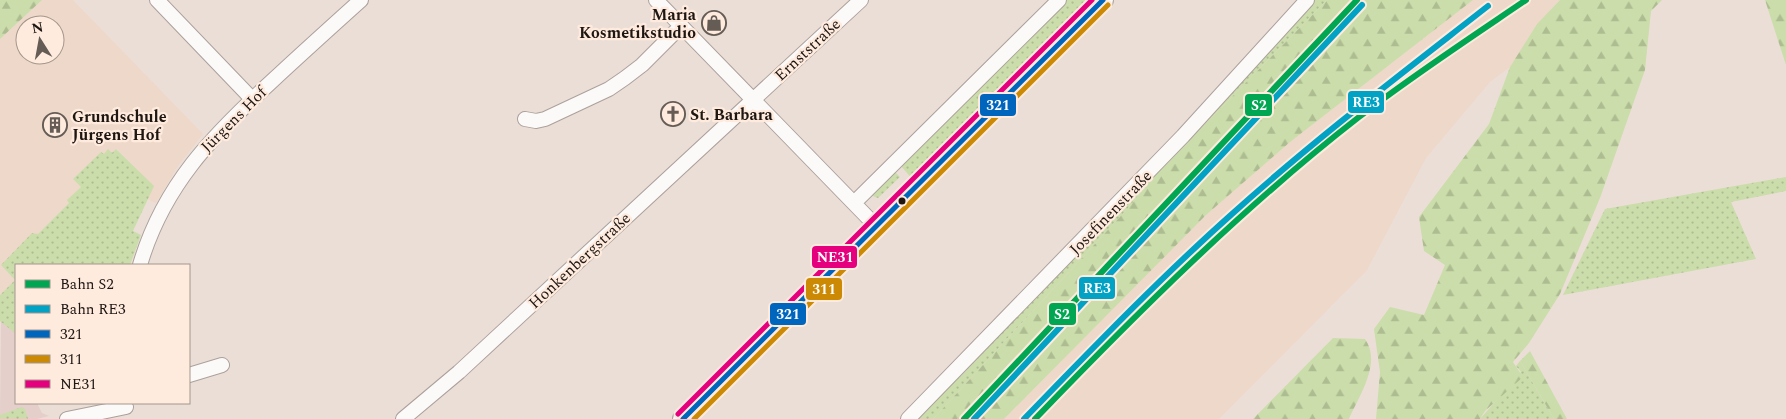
<svg xmlns="http://www.w3.org/2000/svg" width="1786" height="419" font-family="Spectral,serif">
<style>
.built{fill:#eed8c9;fill-rule:evenodd}
.industrial{fill:#e4cfca}
.grass{fill:url(#grass-dots)}
.forest{fill:url(#forest-firs)}
.lines{fill:none;stroke-linecap:round;stroke-linejoin:round}
.street-casing{stroke:#aba19b;stroke-width:16}
.secondary-casing{stroke:#aba19b;stroke-width:22}
.street{stroke:#fcfaf9;stroke-width:14}
.secondary{stroke:#fcfaf9;stroke-width:20}
.bus-1-casing{stroke:#feebde;stroke-width:9}
.bus-2-casing{stroke:#feebde;stroke-width:9}
.bus-3-casing{stroke:#feebde;stroke-width:9}
.bus-1{stroke:#0065bd;stroke-width:5}
.bus-2{stroke:#cc8903;stroke-width:5}
.bus-3{stroke:#e5007d;stroke-width:5}
.rail-1-casing{stroke:#feebde;stroke-width:10}
.rail-2-casing{stroke:#feebde;stroke-width:10}
.rail-1{stroke:#00a651;stroke-width:6}
.rail-2{stroke:#02a2c5;stroke-width:6}
.bus-dot{fill:#1e1611;stroke:#feebde;stroke-width:2}
.labels{text-anchor:middle;stroke-width:4.5;stroke-linejoin:round;paint-order:stroke}
.poi-label{font-size:16px;font-weight:bold;fill:#1e1611;stroke:#feebde;text-anchor:start}
.street-label{font-size:16px;fill:#1e1611;stroke:#feebde}
.line-badge{stroke:#feebde;stroke-width:2}
.badge-label{font-size:14px;text-anchor:middle;font-weight:bold;fill:#fff}
</style>
<defs>
<pattern id="grass-dots" width="8" height="8" patternUnits="userSpaceOnUse" patternTransform="scale(1.25)"><rect width="8" height="8" fill="#cbddaa"/><path d="M2 2h.1M6 6h.1" fill="none" stroke="#aebd91" stroke-width="1.8" stroke-linecap="round"/></pattern>
<pattern id="forest-firs" width="22" height="20" patternUnits="userSpaceOnUse" patternTransform="scale(1.25)"><rect width="22" height="20" fill="#cbddaa"/><path d="M5 1l3.5 6h-7zM16 11l3.5 6h-7z" fill="#aebd91"/></pattern>
</defs>
<rect width="100%" height="100%" fill="#ebded6"/>
<path class="built" d="M42,0H73L203,134L178,166L156,203L147,199L153,186L117,149L112,153L103,154L101,152L73,179L81,187L68,200L69,203L38,234L1,265L15,280L0,295V39ZM25,25H55V55H25Z
M1352,0H1365L973,419H960Z
M1473,0H1560L1537,24L1510,67L1490,82L1426,158L1367,270L1219,419H1004L1206,215L1290,142Z"/>
<path class="industrial" d="M1,321L16,334V403H37L42,413L49,416L37,419H0Z"/>
<path class="grass" d="M1065,0H1094L913,180L901,166L895,172L900,177L878,198L870,195Z
M1315,0H1327L1154,176L1130,206L933,419H918L952,384V380L956,376H961L1006,329V325L1014,320Z
M1350,0L960,419H957Z
M108,149L112,153L116,149L154,186L133,231L141,235L130,265H16V334L0,321V295L15,280L1,265L32,233L38,234L69,203L67,200L81,187L73,179L101,152L104,154Z
M1786,177V191L1731,202L1756,259L1563,295L1605,209Z
M1520,361L1554,419H1480L1521,372L1516,366Z
M22,407L25,409L28,419H0V415Z"/>
<path class="forest" d="M0,0H42L0,39Z
M1327,0H1350L957,419H933L1130,206L1154,176Z
M1365,0H1473L1290,142L1206,215L1004,419H973Z
M1560,0H1662L1651,11L1645,70L1600,198L1560,294L1529,343L1513,362L1523,377L1485,411L1480,419H1376L1380,372L1374,329L1390,307L1424,315L1445,265L1424,251L1419,217L1489,124L1510,67L1537,24Z
M1765,0H1786V65Z
M1333,338L1365,339C1382,363 1359,396 1349,419H1253Z
M1530,351L1567,419H1554L1520,361Z"/>
<g class="lines">
<defs>
<path id="street" d="M157,0L252,99
M656,0L875,225
M525,119L536,121L545,119L609,89L625,78L642,65L681,26
M854,203L1059,0
M140,265C163,186 212,136 271,82C301,54 331,27 361,0
M189,375L222,365
M67,419L126,407
M403,419L459,372L861,0
M908,419L1183,136L1307,0"/>
<path id="secondary" d="M683,419L1103,0"/>
</defs>
<use href="#street" class="street-casing"/>
<use href="#secondary" class="secondary-casing"/>
<use href="#street" class="street"/>
<use href="#secondary" class="secondary"/>
<defs>
<path id="bus-1" d="M683,419L1103,0"/>
<path id="bus-2" d="M694,419L1108,5"/>
<path id="bus-3" d="M678,414L1092,0"/>
</defs>
<use href="#bus-1" class="bus-1-casing"/>
<use href="#bus-2" class="bus-2-casing"/>
<use href="#bus-3" class="bus-3-casing"/>
<use href="#bus-1" class="bus-1"/>
<use href="#bus-2" class="bus-2"/>
<use href="#bus-3" class="bus-3"/>
<defs>
<path id="rail-1" d="M964,419L1357,0
M1035,419C1137,313 1242,208 1359,117C1412,76 1470,38 1526,0"/>
<path id="rail-2" d="M974,419L1362,5
M1024,419C1092,349 1159,279 1232,214C1314,140 1401,74 1488,6"/>
</defs>
<use href="#rail-1" class="rail-1-casing"/>
<use href="#rail-2" class="rail-2-casing"/>
<use href="#rail-1" class="rail-1"/>
<use href="#rail-2" class="rail-2"/>
</g>
<defs>
<symbol id="shop-ring" viewBox="-11 -11 22 22"><circle r="9.5" fill="#feebde" stroke="#665c56" stroke-width="1.5"/><path d="M-5-2.5h2.3a2.7 3.5 0 0 1 5.4 0H5L5.5 6h-11ZM-1.5-2.5h3a1.5 2.3 0 0 0-3 0Z" fill="#665c56"/></symbol>
<symbol id="church-ring" viewBox="-11 -11 22 22"><circle r="9.5" fill="#feebde" stroke="#665c56" stroke-width="1.5"/><path d="M-1.2-6h2.4v3.5h3.3v2.4h-3.3V6h-2.4V-.1h-3.3v-2.4h3.3Z" fill="#665c56"/></symbol>
<symbol id="building-ring" viewBox="-11 -11 22 22"><circle r="9.5" fill="#feebde" stroke="#665c56" stroke-width="1.5"/><path d="M-4-6H4V6H1V3H-1V6H-4ZM-2.5-4.3h1.7v1.8h-1.7ZM.8-4.3h1.7v1.8H.8ZM-2.5-1h1.7V.8h-1.7ZM.8-1h1.7V.8H.8Z" fill="#665c56"/></symbol>
</defs>
<g fill-rule="evenodd">
<use href="#shop-ring" x="700" y="9" width="28" height="28"/>
<use href="#church-ring" x="659" y="100" width="28" height="28"/>
<use href="#building-ring" x="41" y="111" width="28" height="28"/>
</g>
<circle class="bus-dot" cx="902" cy="201" r="4.5"/>
<g class="labels">
<g class="poi-label">
<text x="696" y="20" text-anchor="end">Maria<tspan x="696" dy="18">Kosmetikstudio</tspan></text>
<text x="690" y="120">St. Barbara</text>
<text x="72" y="122">Grundschule<tspan x="72" dy="18">Jürgens Hof</tspan></text>
</g>
<g class="street-label">
<text transform="translate(807 49) rotate(-43)" y="6">Ernststraße</text>
<text transform="translate(233 119) rotate(-45)" y="6">Jürgens Hof</text>
<text transform="translate(1110 212) rotate(-46)" y="6">Josefinenstraße</text>
<text transform="translate(579 260) rotate(-43)" y="6">Honkenbergstraße</text>
</g>
</g>
<g class="line-badge">
<rect x="1347" y="90" width="38" height="24" rx="5" fill="#02a2c5"/>
<rect x="979" y="93" width="38" height="24" rx="5" fill="#0065bd"/>
<rect x="1244" y="93" width="29" height="24" rx="5" fill="#00a651"/>
<rect x="811" y="245" width="47" height="24" rx="5" fill="#e5007d"/>
<rect x="1078" y="276" width="38" height="24" rx="5" fill="#02a2c5"/>
<rect x="805" y="277" width="38" height="24" rx="5" fill="#cc8903"/>
<rect x="769" y="302" width="38" height="24" rx="5" fill="#0065bd"/>
<rect x="1048" y="302" width="29" height="24" rx="5" fill="#00a651"/>
</g>
<g class="badge-label">
<text x="1366" y="107">RE3</text>
<text x="998" y="110">321</text>
<text x="1259" y="110">S2</text>
<text x="835" y="262">NE31</text>
<text x="1097" y="293">RE3</text>
<text x="824" y="294">311</text>
<text x="788" y="319">321</text>
<text x="1062" y="319">S2</text>
</g>
<rect x="15" y="264" width="175" height="140" fill="#feebde" stroke="#a4968c"/>
<rect x="25" y="280" width="25" height="8" fill="#00a651" stroke="#a4968c"/>
<text x="60" y="289" font-size="15" fill="#1e1611">Bahn S2</text>
<rect x="25" y="305" width="25" height="8" fill="#02a2c5" stroke="#a4968c"/>
<text x="60" y="314" font-size="15" fill="#1e1611">Bahn RE3</text>
<rect x="25" y="330" width="25" height="8" fill="#0065bd" stroke="#a4968c"/>
<text x="60" y="339" font-size="15" fill="#1e1611">321</text>
<rect x="25" y="355" width="25" height="8" fill="#cc8903" stroke="#a4968c"/>
<text x="60" y="364" font-size="15" fill="#1e1611">311</text>
<rect x="25" y="380" width="25" height="8" fill="#e5007d" stroke="#a4968c"/>
<text x="60" y="389" font-size="15" fill="#1e1611">NE31</text>
<g transform="translate(40 40) rotate(349)"><circle r="24" fill="#feebde" stroke="#a4968c"/>
<path d="M0-4L9 19L0 12L-9 19Z" fill="#665c56"/>
<text y="-8" font-size="14" font-weight="bold" text-anchor="middle" fill="#1e1611">N</text>
</g>
</svg>
